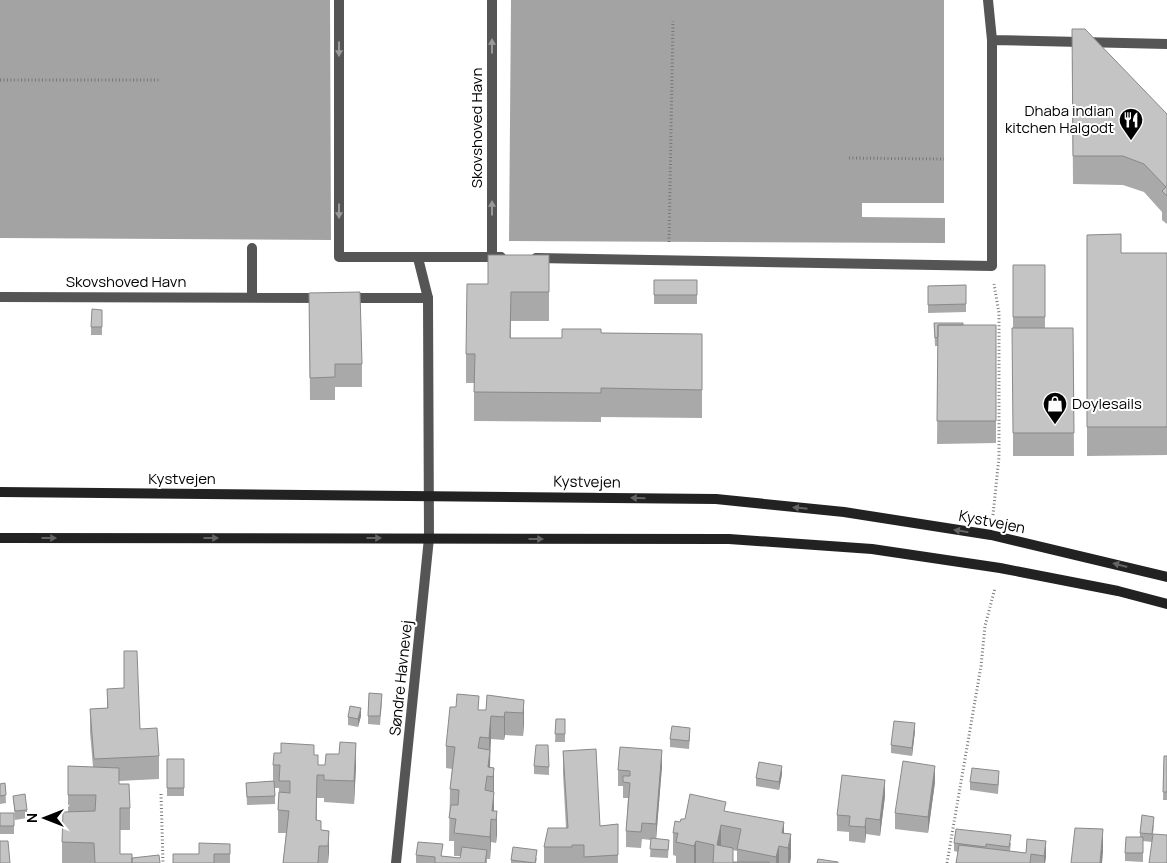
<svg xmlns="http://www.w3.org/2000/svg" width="1167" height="863" font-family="Manrope,sans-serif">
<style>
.water{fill:#a3a3a3}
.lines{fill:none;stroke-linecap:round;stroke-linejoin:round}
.path{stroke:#777;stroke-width:3;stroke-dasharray:1 2.5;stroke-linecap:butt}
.service{stroke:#555;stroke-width:10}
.minor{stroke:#555;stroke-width:10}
.secondary{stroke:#222;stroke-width:10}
.wall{fill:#a9a9a9;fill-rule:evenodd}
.shaded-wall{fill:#898989}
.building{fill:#c4c4c4;stroke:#898989}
.oneway{fill:#999}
.oneway2{fill:#646464}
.labels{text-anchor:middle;stroke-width:4;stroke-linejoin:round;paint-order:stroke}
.poi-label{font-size:15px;fill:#000;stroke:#fff;text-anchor:end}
.street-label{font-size:15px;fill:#000;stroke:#fff}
</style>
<rect width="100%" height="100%" fill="#fff"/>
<path class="water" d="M0,0H330L331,240L0,238Z
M511,0H944V203H862V217L945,218V243L509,241Z"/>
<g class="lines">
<path class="path" d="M0,80H161
M849,158L944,159
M669,242L673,21
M993,515L999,457V313L994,284
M161,794L163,863
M947,863L981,666L985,626L995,588"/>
<path class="service" d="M339,0V257H501
M992,40L1167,44
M252,248V297
M492,257V0
M536,258L992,266V40L988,0
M0,297L322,298
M349,298H428"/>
<path class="minor" d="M396,863L429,538L428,298L418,258"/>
<path class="secondary" d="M0,492L716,499L844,512L991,535L1167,577
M0,538L729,539L872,549L1000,568L1118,591L1167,604"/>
</g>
<path class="wall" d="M1072,58L1167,114V224L1162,220V212L1144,192L1123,185L1073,184Z
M1087,235L1121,253H1167V455L1087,456Z
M549,255V321H511V338H562L601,333L702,334V418L601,417V422L474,421V383H466V354L488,284Z
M1013,265H1045V328H1073L1074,456H1013Z
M654,280H697V304H654Z
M966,285V312L928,313V286Z
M309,293L362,364V387H335V400H310Z
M102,310V335H91V327Z
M934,323L963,325H996V443L937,444L938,346H935Z
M107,689L140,729L159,756V779L119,781V784L130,808V830H120V854L132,858L160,863H62V842L68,811V766L93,767L90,732V709L107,708Z
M524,700V723L523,736L505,735L504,740L491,739L490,767L494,768V811H497V834L496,843L491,842L490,859H487V863H416V855L443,856L460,858V856H454V841H449L450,789L452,769L446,768V746L479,710H486Z
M382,702L380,725L368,724V716Z
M361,716L358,727L348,725V717Z
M556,719H565V742H555Z
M915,731L912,756L891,753V745Z
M690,736L689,749L670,747V739Z
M563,751L600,826L618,824V863H544V847L566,828L563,774Z
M314,755L318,765L356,766L354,804L324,802V798H317V821L321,830L329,831L328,863H283L286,833H278V810L279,788H275V804L247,805L246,783L273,781V765Z
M1164,756H1167V800H1163Z
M167,759H184V796H167Z
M534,766L549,767V775L534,774Z
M662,766L656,839L669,840L668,858L650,857L651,840L642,839L641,848L626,847V831L628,798H623V786H618V770Z
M782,774L779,790L756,786V778Z
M999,779L998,794L970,790V782Z
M935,782L928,833L895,829V813Z
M5,783L6,803L0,804V784Z
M13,796L27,810V818L15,820Z
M885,796L880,836L866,834L865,843L849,841V832L837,831V815Z
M726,811L784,833L791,857L790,863H676V856L673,855V833L680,822L685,819ZM733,850L737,851V862H733Z
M0,813H14V834H0Z
M1154,825L1152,842L1143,841V862L1125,861V853L1140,837V833Z
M1027,839L1046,857L1045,863H956L958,852L954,851V843H1011L1010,851L1026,853Z
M230,844V863H173L199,854Z
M537,858L536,863H511V860Z"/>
<path class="shaded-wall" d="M524,700V723L523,736V713Z
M361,708V716L358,727V719Z
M505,712V735L504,740V717Z
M491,716V739L490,750V772L488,767L489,758V738Z
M915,723V731L912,756V748Z
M356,743V766L354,804V781Z
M662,750V766L656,840V824Z
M782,766V774L779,790V782Z
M935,766V782L928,833V817Z
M494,768V790L493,799V777Z
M885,780V796L880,836V820Z
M494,792V814L492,811Z
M497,811V834L496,843V820Z
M866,818V834L865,843V827Z
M491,819V842L490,859V837Z
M784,822V844L782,833Z
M721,825V848L717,845Z
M1103,829V852L1102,863H1100Z
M329,831V853L328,863V846Z
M791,834V857L790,863H788V848Z
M696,841V863H694V846Z
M1046,841V857L1045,863H1044V856Z
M779,846V863H776V857Z"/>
<path class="building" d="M1072,29H1085L1167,114V196L1162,191L1166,187L1144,164L1123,156H1073Z
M1121,234V253H1167V427H1087V235Z
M488,255H549V292H511L510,338H562V329H601V333L702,334V390L601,388V393L474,392L475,354H466L467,284H488Z
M1013,265H1045V317H1013Z
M654,280H697V295H654Z
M966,285V304L928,305V286Z
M360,292L362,364H335V377L310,378L309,293Z
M92,309L102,310V327H91Z
M934,323H963V325H938V337L935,338Z
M938,325H996V421H937Z
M1012,328H1073L1074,433H1013Z
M124,651H137L140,729L157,728L159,756L94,759L90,709L108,708L107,689L124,688Z
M369,693L382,694L380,716H368Z
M457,694L479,696L478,710H486L487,695L524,700L523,713L505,712L504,717L491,716L489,738L480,737L478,748L490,750L488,767L494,768L493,777L487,776L485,790L494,792L492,811H497L496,820L491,819L490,837L454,833L456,819L449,818L451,805H458L459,790L450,789L455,747L446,746L450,707H456Z
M350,706L361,708L358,719L348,717Z
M556,719H565V734H555Z
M894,721L915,723L912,748L891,745Z
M672,726L690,728L689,741L670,739Z
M340,742L356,743L354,781L324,780V775H317L316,820L321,821V830L329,831L328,846H319L318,863H283L289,811L278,810L279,792L290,793V781H279L280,765H273L274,753H281V743L314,745V755H318V765H325L326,754H339Z
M536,745H548L549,767L534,766Z
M620,747L662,750L656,824L642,823L641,832L626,831L630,783L623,782V776H630V771L618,770Z
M596,749L600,826L618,824V855L584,857V845H572V847H544L548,828H568L563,751Z
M1164,756H1167V792H1163Z
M167,759H184V788H167Z
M903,761L935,766L928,817L895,813Z
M759,762L782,766L779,782L756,778Z
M68,766L119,768V784H129L130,808H120V854H132V863H95L94,843L62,842L63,812L95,811L96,795H68Z
M972,768L999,771L998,785L970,782Z
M842,775L885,780L880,820L866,818L865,827L849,826L850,816L837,815Z
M274,781L275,796L247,797L246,783Z
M5,783L6,795L0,796V784Z
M25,794L27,810L15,811L13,796Z
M690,794L726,802L724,811L784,822L782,833L791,834L788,848L779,846L776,857L737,849L741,829L721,825L717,845L733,848V862H769V863H713L714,845L696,841L694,846L676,842L678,833H673L675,821L680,822L681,819H685Z
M0,813H14V826H0Z
M1142,815L1154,817L1152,834L1140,833Z
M1075,828L1103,829L1100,863H1071Z
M956,829L1011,835L1009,847L986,844V847L954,843Z
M1153,834L1167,835V863H1149Z
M1126,837H1143V853H1125Z
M651,838L669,840L668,850L650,849Z
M1027,839L1046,841L1044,856L1031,854L1030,863H956L959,845L1026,853Z
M0,841H8L10,863H0Z
M418,842L443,844L441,856L460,858L462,847L487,850L485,863H435V857L416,855Z
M199,843L230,844V854H214V863H173V854H199Z
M513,847L537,850L535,863L511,860Z
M159,855L160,863H132V858Z
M818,859L838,862V863H817Z"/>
<defs><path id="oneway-solid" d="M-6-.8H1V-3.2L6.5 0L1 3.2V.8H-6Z" transform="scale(1.25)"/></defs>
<g class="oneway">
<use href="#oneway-solid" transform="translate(492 46) rotate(-90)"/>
<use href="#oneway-solid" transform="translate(339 49) rotate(90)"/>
<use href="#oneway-solid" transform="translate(492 208) rotate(-90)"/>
<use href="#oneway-solid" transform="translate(339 211) rotate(90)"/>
</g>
<g class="oneway2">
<use href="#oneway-solid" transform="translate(638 498) rotate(-179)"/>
<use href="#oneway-solid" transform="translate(800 508) rotate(-174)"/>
<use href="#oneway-solid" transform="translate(961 531) rotate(-171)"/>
<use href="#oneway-solid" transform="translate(49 538)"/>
<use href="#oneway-solid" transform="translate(211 538)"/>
<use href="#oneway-solid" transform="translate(374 538)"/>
<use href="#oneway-solid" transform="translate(536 539)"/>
<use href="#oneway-solid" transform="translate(1120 565) rotate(-165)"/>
</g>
<defs>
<symbol id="restaurant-pin" viewBox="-11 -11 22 30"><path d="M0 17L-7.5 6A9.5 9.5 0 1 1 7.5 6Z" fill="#000" stroke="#fff"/><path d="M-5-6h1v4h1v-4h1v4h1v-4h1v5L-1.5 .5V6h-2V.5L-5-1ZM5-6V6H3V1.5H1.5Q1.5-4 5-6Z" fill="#fff"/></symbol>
<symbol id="shop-pin" viewBox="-11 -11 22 30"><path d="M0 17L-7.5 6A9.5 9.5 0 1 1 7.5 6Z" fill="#000" stroke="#fff"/><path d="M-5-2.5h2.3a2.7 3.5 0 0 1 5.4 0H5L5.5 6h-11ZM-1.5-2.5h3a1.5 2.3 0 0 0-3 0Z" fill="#fff"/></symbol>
</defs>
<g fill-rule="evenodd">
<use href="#restaurant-pin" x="1117" y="106" width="28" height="38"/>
<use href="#shop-pin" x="1041" y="390" width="28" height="38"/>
</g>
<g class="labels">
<g class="poi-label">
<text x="1114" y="116">Dhaba indian<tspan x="1114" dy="17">kitchen Halgodt</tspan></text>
<text x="1072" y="409" text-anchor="start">Doylesails</text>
</g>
<g class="street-label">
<text transform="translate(477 128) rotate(-90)" y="5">Skovshoved Havn</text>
<text x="126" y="287">Skovshoved Havn</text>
<text x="182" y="484">Kystvejen</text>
<text transform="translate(587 482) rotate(1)" y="5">Kystvejen</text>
<text transform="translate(992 522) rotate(11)" y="5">Kystvejen</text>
<text transform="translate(401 678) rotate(-84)" y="5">Søndre Havnevej</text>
</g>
</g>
<g transform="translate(45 818) rotate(270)" stroke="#ffffff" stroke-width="4" paint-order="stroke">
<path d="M0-4L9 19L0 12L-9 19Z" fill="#000000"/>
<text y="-8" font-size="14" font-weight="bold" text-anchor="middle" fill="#000000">N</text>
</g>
</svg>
